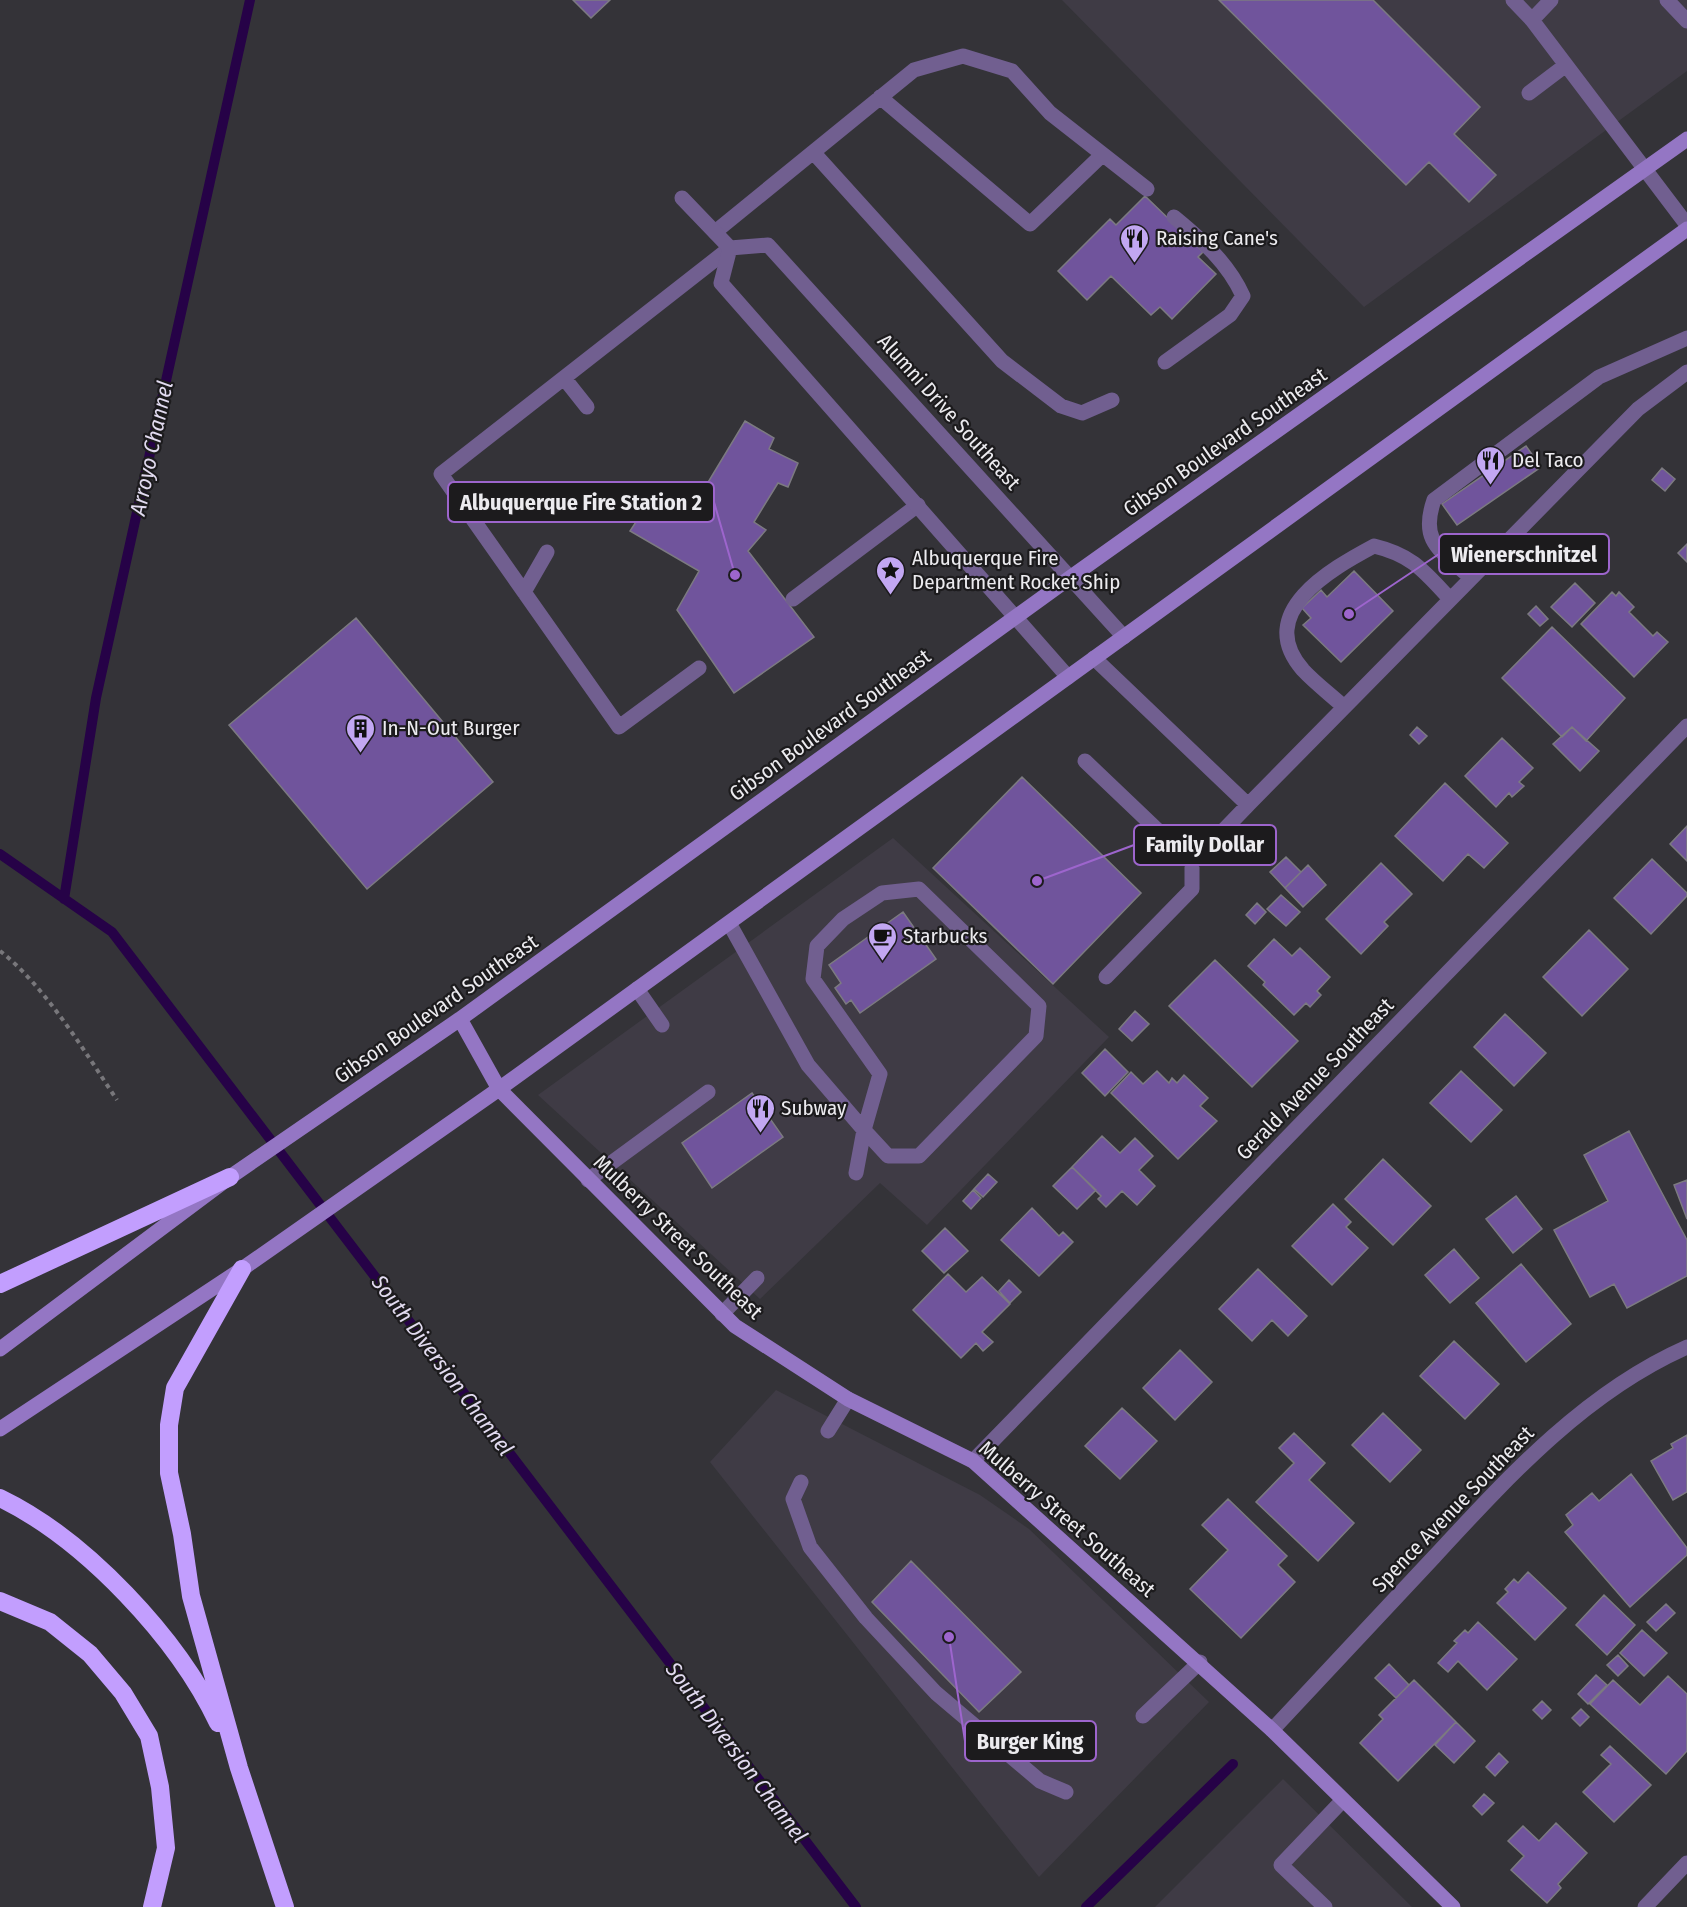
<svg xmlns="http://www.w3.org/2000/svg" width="1687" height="1907" font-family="'Fira Sans Condensed',sans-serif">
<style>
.built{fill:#3f3b45}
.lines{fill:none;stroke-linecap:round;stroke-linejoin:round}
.stream{stroke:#260247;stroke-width:10}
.building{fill:#70549c;stroke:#7c7a81;stroke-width:1.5}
.path{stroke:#78777b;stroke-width:4;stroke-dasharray:4.5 4.5;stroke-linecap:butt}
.lane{stroke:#715f90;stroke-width:15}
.street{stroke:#715f90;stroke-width:15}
.secondary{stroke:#9476c4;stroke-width:15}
.highway{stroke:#c29efe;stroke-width:18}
.labels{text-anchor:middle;stroke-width:4.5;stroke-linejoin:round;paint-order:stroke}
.poi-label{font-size:21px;fill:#ecebef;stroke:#1c1b1d;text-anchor:start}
.street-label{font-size:21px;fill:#ecebef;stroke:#1c1b1d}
.water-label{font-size:22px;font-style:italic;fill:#e2dbf0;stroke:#1c1b1d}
.leader{fill:none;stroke:#9d65cd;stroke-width:2}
.callout-dot{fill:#9d65cd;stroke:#1c1b1d;stroke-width:2}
.callout{fill:#1c1b1d;stroke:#9d65cd;stroke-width:2}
.callout-label{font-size:22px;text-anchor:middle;font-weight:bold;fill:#ecebef}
</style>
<rect width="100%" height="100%" fill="#343338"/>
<path class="built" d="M1062,0H1687V71L1364,307Z
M893,838L1109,1037L927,1225L880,1183L760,1299L538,1095Z
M776,1390L980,1495L1029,1529L1209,1702L1039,1877L710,1462Z
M1283,1779L1412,1907H1155Z"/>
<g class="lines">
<path class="stream" d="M0,854L112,932L856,1907
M64,899L96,698L250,0
M1086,1907L1233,1764"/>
</g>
<path class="building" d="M573,0H610L591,18Z
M1219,0H1373L1480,107L1454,134L1496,175L1469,202L1429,162L1406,185Z
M1145,196L1203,252L1198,257L1216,274L1172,319L1160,307L1151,315L1111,276L1087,300L1058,271L1110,219L1116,225Z
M745,421L774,438L769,449L798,463L788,487L778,483L754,522L766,530L748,551L814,637L734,693L677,610L699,571L630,531L659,487L679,499L687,487L701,494Z
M1526,446L1541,467L1457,525L1442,504Z
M1662,468L1675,479L1665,491L1652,480Z
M1687,544V562L1678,553Z
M1354,571L1393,611L1341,662L1303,625L1311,618L1302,608L1321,590L1327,597Z
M1575,583L1595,603L1572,627L1551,607Z
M1612,592L1616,596L1619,592L1634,607L1629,612L1653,636L1657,632L1668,642L1634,677L1581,624Z
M1536,606L1548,619L1540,626L1528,614Z
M356,618L493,782L367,889L229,725Z
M1552,627L1625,698L1586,741L1572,727L1562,737L1502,678Z
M1417,727L1427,736L1419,744L1410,735Z
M1572,727L1599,751L1580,771L1553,744Z
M1502,738L1533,768L1519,782L1524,786L1512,797L1509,793L1496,807L1465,776Z
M1022,777L1141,893L1053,984L933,868Z
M1445,783L1508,843L1484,868L1468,854L1443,881L1395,836Z
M1687,826V861L1670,844Z
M1286,857L1301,872L1285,888L1270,872Z
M1652,859L1687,893V896L1651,934L1614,898Z
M1381,863L1412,894L1384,922L1388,926L1361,954L1326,919Z
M1308,865L1326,885L1303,907L1285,888Z
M1281,895L1300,912L1286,926L1267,909Z
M1257,903L1266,912L1255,924L1246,915Z
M903,912L936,959L860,1013L851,1000L846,1004L835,988L841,983L829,965Z
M1589,930L1628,969L1582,1016L1543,977Z
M1274,939L1292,956L1300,948L1330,977L1317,991L1321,995L1310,1007L1306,1003L1294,1015L1263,985L1265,982L1248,966Z
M1215,960L1298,1041L1252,1087L1169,1006Z
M1135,1011L1149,1024L1132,1041L1119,1029Z
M1505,1014L1546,1053L1514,1086L1474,1047Z
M1105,1049L1128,1072L1105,1096L1082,1073Z
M1157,1071L1169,1083L1172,1078L1177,1083L1184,1075L1208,1098L1200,1106L1217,1121L1178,1159L1111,1093L1131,1072L1143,1084Z
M1461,1071L1502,1110L1471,1142L1430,1103Z
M752,1093L783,1137L712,1188L682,1143Z
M1629,1131L1687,1240V1276L1627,1308L1614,1284L1590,1297L1554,1230L1608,1201L1584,1155Z
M1102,1136L1120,1153L1135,1138L1153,1156L1139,1170L1155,1186L1137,1205L1122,1191L1106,1207L1098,1199L1101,1196L1072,1167Z
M1383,1159L1431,1206L1393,1245L1345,1199Z
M1072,1167L1096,1190L1077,1209L1053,1186Z
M988,1174L997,1182L983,1197L974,1189Z
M1687,1180V1219L1674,1185Z
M973,1190L981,1198L971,1209L963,1201Z
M1516,1196L1542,1229L1513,1253L1486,1219Z
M1333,1204L1351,1222L1346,1227L1368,1248L1332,1285L1292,1246Z
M1032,1208L1059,1236L1063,1232L1073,1242L1039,1276L1001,1240Z
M945,1228L968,1251L944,1273L922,1251Z
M1454,1249L1479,1278L1450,1303L1425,1275Z
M1521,1264L1571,1324L1526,1362L1476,1303Z
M1258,1269L1307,1316L1288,1336L1272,1320L1252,1341L1219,1309Z
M948,1274L966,1292L982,1277L1010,1304L982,1332L993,1342L983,1351L976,1343L961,1358L913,1310Z
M1009,1280L1021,1292L1010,1303L999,1291Z
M1454,1341L1499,1384L1465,1419L1420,1376Z
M1180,1350L1212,1382L1175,1420L1143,1388Z
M1122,1408L1157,1441L1120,1479L1085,1446Z
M1383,1413L1421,1450L1390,1482L1352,1445Z
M1294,1433L1325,1463L1309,1480L1354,1523L1318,1561L1256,1502L1294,1463L1279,1448Z
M1687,1435V1492L1673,1500L1651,1461L1673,1448L1671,1444Z
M1631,1474L1687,1548V1555L1630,1607L1565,1532L1573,1525L1566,1515L1592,1493L1599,1501Z
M1228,1499L1287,1556L1278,1565L1295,1582L1241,1638L1190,1589L1228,1550L1202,1525Z
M911,1561L1021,1672L979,1712L872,1602Z
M1528,1572L1566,1608L1535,1640L1497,1603L1508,1592L1505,1589L1514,1579L1518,1583Z
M1604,1595L1635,1625L1607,1655L1576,1625Z
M1666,1604L1675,1613L1656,1631L1647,1622Z
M1478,1622L1517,1659L1487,1690L1458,1661L1448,1672L1438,1663L1457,1643L1454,1641L1465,1630L1468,1633Z
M1642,1630L1667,1653L1644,1676L1620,1653Z
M1618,1655L1628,1666L1618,1676L1607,1665Z
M1389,1664L1409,1685L1396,1698L1375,1678Z
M1596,1675L1607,1685L1588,1704L1578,1694Z
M1668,1676L1687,1694V1751L1666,1774L1590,1704L1613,1680L1640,1705Z
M1414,1680L1456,1722L1398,1781L1360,1743L1383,1719L1379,1715Z
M1542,1701L1551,1710L1542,1719L1533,1710Z
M1581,1709L1589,1717L1580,1726L1572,1718Z
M1456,1722L1475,1741L1454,1763L1435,1745Z
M1610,1746L1651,1785L1614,1822L1583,1792L1611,1764L1601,1755Z
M1499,1753L1508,1762L1495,1776L1486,1767Z
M1484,1794L1494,1803L1482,1815L1473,1806Z
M1556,1823L1587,1853L1558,1884L1561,1888L1547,1903L1511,1870L1524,1856L1508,1841L1523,1826L1539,1841Z"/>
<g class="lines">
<path class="path" d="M0,951C45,986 85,1052 117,1100"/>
<path class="lane" d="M1513,0L1532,20L1687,225
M1667,0L1687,21
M1532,20L1551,0
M1529,93L1566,65
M880,97L1030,224L1101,156
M813,152L1002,361L1061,406L1082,413L1112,400
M715,232L914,70L963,56L1012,71L1050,113L1147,189
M1165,362L1230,315L1243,296C1228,263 1202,240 1174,217
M564,378L587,407
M1471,578C1442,551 1419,543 1434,500L1599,377L1687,338
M524,592L547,552
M793,599L918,505
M1094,658L1248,805L1638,409L1687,372
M699,668L619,727L441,474L730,248
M1344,707C1331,695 1315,683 1303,670C1253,613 1331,569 1374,546C1412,555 1424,571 1450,599
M1085,761L1192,863L1248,805
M919,889L1039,1006L1036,1036L919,1156H888L864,1130L880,1074L813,979L817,946L843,919L882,893Z
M729,923L808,1065L864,1130L856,1173
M1106,977L1192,889V863
M637,989L662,1025
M588,1180L708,1092
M722,1314L757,1278
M828,1431L848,1399
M801,1482L793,1499L810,1547L866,1618L936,1693L1040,1781L1066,1792
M1143,1716L1200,1662
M1325,1907L1281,1865L1343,1800"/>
<path class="street" d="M682,198L730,248
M730,248L768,245L1124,637
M730,248L721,283L1068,677
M973,1461L1687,726
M1272,1730C1326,1672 1380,1615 1434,1557C1508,1477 1585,1392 1687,1347
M1645,1907L1687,1863"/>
<path class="secondary" d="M460,1019L499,1089L735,1326L848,1399L973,1461L1272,1730L1453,1907
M0,1349L230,1177L460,1019L1071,577L1687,139
M0,1429L242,1269L499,1089L1687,229"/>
<path class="highway" d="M242,1269L175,1388L169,1425V1473L182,1534L191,1596L239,1768L285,1907
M0,1284L230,1177
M0,1498C85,1539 178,1638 218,1723
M0,1601L50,1622L90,1654L123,1693L149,1736L160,1787L166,1848L152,1907"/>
</g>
<defs>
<symbol id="restaurant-pin" viewBox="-11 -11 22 30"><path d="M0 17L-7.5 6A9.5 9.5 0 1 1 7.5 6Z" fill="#c2a7f2" stroke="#1c1b1d"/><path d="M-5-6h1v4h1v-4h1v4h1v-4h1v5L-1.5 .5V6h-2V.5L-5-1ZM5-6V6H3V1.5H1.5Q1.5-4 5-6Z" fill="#111"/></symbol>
<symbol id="sight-pin" viewBox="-11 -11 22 30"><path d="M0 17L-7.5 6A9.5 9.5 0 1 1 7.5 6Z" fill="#c2a7f2" stroke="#1c1b1d"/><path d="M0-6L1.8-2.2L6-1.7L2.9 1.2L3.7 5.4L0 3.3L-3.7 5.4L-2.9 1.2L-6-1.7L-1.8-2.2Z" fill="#111"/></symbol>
<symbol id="building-pin" viewBox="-11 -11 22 30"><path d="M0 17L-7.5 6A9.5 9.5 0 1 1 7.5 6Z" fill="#c2a7f2" stroke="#1c1b1d"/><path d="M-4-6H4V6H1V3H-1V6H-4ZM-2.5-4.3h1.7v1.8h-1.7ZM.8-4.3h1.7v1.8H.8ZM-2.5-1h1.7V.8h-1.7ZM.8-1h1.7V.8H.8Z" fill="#111"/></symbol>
<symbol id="cafe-pin" viewBox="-11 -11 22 30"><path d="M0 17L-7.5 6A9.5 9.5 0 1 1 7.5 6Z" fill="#c2a7f2" stroke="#1c1b1d"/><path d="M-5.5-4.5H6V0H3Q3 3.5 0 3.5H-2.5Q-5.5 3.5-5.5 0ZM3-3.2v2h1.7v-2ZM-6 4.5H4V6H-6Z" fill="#111"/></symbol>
</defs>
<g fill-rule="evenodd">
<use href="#restaurant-pin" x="1118" y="222" width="33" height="45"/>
<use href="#restaurant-pin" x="1474" y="444" width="33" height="45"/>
<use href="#sight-pin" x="874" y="554" width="33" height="45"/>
<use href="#building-pin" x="344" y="712" width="33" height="45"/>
<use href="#cafe-pin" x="866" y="920" width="33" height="45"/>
<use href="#restaurant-pin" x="744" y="1092" width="33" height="45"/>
</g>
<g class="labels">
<g class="poi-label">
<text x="1156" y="245">Raising Cane's</text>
<text x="1512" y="467">Del Taco</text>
<text x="912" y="565">Albuquerque Fire<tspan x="912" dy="24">Department Rocket Ship</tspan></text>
<text x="382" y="735">In-N-Out Burger</text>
<text x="903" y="943">Starbucks</text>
<text x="781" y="1115">Subway</text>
</g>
<g class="street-label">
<text transform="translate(949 412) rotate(48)" y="7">Alumni Drive Southeast</text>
<text transform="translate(1225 442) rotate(-35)" y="7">Gibson Boulevard Southeast</text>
<text transform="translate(830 725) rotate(-36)" y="7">Gibson Boulevard Southeast</text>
<text transform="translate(436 1009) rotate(-35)" y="7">Gibson Boulevard Southeast</text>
<text transform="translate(1315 1079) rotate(-46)" y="7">Gerald Avenue Southeast</text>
<text transform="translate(678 1237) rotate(44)" y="7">Mulberry Street Southeast</text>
<text transform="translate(1453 1509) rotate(-46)" y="7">Spence Avenue Southeast</text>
<text transform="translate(1067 1519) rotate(41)" y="7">Mulberry Street Southeast</text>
</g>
<g class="water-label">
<text transform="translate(151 448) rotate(-78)" y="8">Arroyo Channel</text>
<text transform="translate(443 1365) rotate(53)" y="8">South Diversion Channel</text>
<text transform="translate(737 1752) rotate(53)" y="8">South Diversion Channel</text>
</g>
</g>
<path class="leader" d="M735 575L714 502M1349 614L1439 554M1037 881L1134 845M949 1637L965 1741"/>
<g class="callout-dot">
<circle cx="735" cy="575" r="6"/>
<circle cx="1349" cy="614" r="6"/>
<circle cx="1037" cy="881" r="6"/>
<circle cx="949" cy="1637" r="6"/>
</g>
<g class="callout">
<rect x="448" y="482" width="266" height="40" rx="6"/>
<rect x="1439" y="534" width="170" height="40" rx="6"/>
<rect x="1134" y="825" width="142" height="40" rx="6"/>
<rect x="965" y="1721" width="131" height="40" rx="6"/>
</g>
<g class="callout-label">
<text x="581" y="510">Albuquerque Fire Station 2</text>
<text x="1524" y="562">Wienerschnitzel</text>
<text x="1205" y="852">Family Dollar</text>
<text x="1030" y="1749">Burger King</text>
</g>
</svg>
